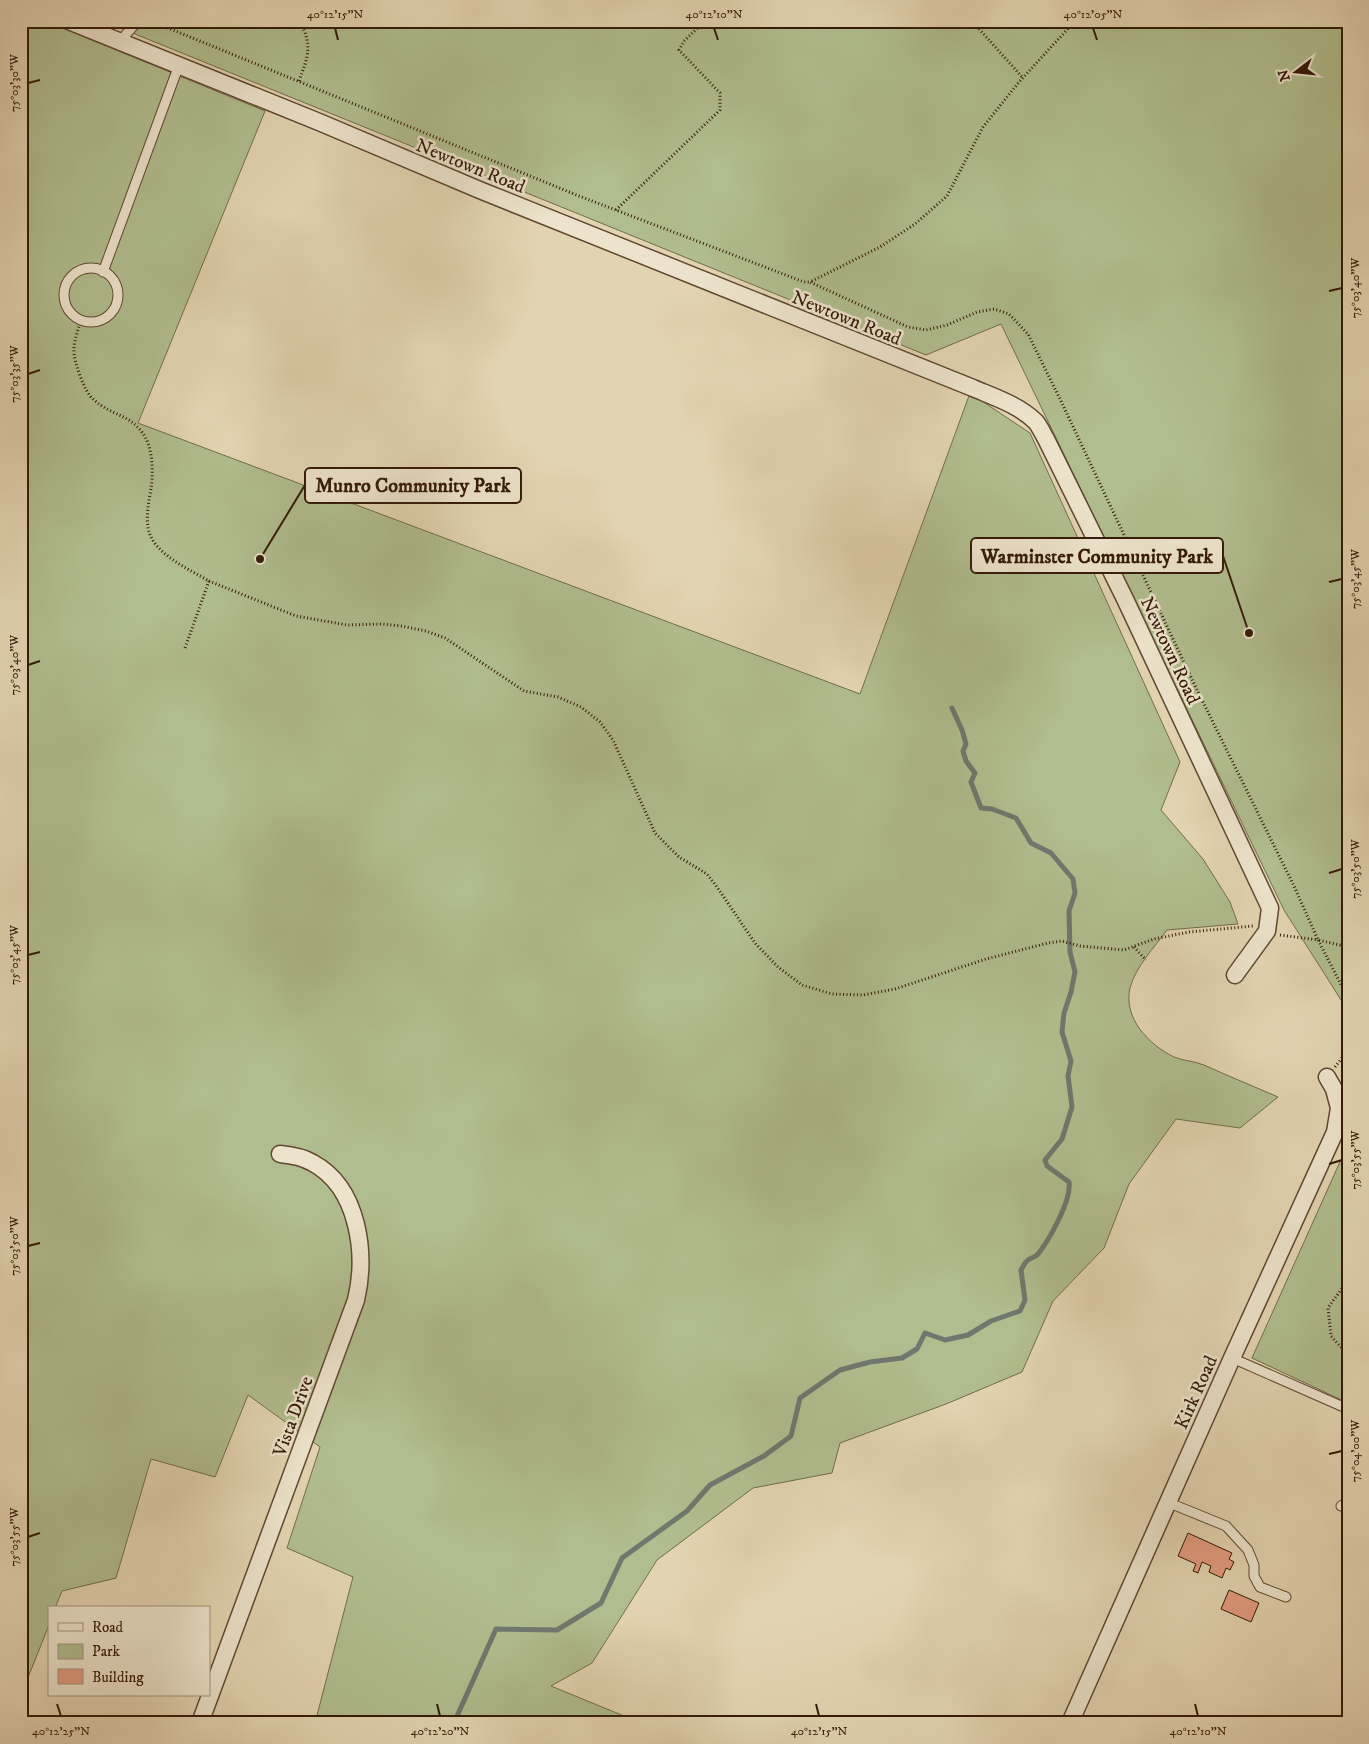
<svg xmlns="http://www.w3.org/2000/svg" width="1369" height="1744" font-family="'IM FELL DW Pica',serif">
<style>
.green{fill:#b0bd8e;stroke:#726c4b}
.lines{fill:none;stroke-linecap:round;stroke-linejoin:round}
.stream{stroke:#6f786f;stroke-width:5}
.building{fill:#e39d81;stroke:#341a08}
.lane-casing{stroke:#604832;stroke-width:11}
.street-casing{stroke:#604832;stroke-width:19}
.path{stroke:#341a08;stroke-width:3;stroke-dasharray:1 2.5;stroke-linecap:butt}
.lane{stroke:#ede3cc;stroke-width:9}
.street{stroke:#ede3cc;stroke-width:16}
.ticks{fill:none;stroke:#341a08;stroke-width:2}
.labels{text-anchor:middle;stroke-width:5;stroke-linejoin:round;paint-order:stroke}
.street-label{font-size:19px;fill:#341a08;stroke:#ede3cc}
.leader{fill:none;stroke:#341a08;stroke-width:2}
.callout-dot{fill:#341a08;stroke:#ede3cc;stroke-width:2}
.callout{fill:#ede3cc;stroke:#341a08;stroke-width:2}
.callout-label{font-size:20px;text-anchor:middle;font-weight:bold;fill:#341a08}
.neatline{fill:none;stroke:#341a08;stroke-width:2}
.ticks-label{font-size:12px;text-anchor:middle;fill:#341a08}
</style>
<rect width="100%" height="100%" fill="#e3d4b1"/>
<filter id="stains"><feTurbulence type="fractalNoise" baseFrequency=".004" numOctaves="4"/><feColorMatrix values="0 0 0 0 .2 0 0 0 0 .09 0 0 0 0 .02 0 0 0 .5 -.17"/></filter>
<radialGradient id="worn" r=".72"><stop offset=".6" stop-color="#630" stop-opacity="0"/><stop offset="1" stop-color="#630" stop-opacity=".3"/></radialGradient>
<path class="green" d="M21,21H45L265,111L138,423L860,694L970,393L1030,433L1180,762L1161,810L1203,859L1230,902L1238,924L1167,930C1154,948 1136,966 1130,988C1123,1018 1149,1045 1174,1057C1184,1061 1194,1061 1204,1065C1228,1076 1253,1086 1278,1097L1240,1128L1176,1119L1129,1184L1104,1248L1053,1301L1022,1372L946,1404L840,1443L832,1473L753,1488L657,1560L592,1663L551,1686L641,1723H315L353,1577L287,1548L320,1447L248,1395L215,1477L151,1459L116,1578L62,1591L55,1608H49V1625L21,1695Z
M103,21H1348V1011L1284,910L1001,324L926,355Z
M1348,1144V1403L1252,1358Z"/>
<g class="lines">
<path class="stream" d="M454,1723L496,1629L557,1630L601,1603L622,1558L687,1511L710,1485L764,1456L791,1436L800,1398L840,1370L870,1362L902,1358L917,1349L925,1333L945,1340L968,1335L991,1321L1020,1311L1025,1300L1021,1270C1023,1267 1025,1262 1028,1260C1031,1257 1035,1258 1038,1254C1049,1240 1072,1200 1069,1182L1047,1166L1045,1160L1062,1139L1072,1107L1068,1076L1071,1061L1062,1032L1064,1013L1071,992L1075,972L1070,952L1069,911L1075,893L1073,879L1051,853L1031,843L1016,818L992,809L981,808L971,782L975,773L966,761L963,751L966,744L962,730L952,708"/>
</g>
<path class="building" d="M1188,1533L1232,1553L1229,1559L1234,1562L1230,1570L1226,1568L1222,1578L1209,1572L1211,1566L1202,1562L1198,1573L1193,1571L1196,1564L1178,1556Z
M1229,1590L1259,1603L1251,1622L1221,1609Z"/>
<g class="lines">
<defs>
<path id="lane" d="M120,41L138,21
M64 295a27 27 0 1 1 54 0a27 27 0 1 1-54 0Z
M103,272L179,65
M1232,1358L1348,1409
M1167,1502L1226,1526L1248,1550L1254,1565V1576L1260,1587L1286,1597
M1341,1506L1348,1502"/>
<path id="street" d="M69,21L319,122L482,191L973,388C994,397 1019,405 1036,422C1040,427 1043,434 1046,439L1125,599L1270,908L1267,931L1235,975
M200,1723L356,1300C367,1255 359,1188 313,1163C303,1157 291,1155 280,1154
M1070,1723L1232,1358L1335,1132L1339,1108L1334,1089L1327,1077"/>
</defs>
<use href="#lane" class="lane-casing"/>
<use href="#street" class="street-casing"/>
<path class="path" d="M151,21L579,196L804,282H810
M972,21L1023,78
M1075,21L1019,82L983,127L947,196L915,224L880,247L810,282L908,327L926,330L947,325L977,312L994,309L1009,314L1028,334L1060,399L1198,692L1294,886L1318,940L1348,947
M299,81C308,56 313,47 300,21
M616,210L720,110V93L679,50L684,41L705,21
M81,320C78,330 74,340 74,350C73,360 85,393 93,399C113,418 135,413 148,443C153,457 153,475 151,489C149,500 146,515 148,527C151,553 189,569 209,581L185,648
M209,581L296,616L347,625L382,624L401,626L426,631L445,638L524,691L558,697L581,707L600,722L613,740L655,833L679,857L707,874L717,887L755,943L778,967L802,985L832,994L863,995L895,989L986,959L1048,943L1062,941L1080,946L1124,950L1154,939L1189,932L1253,926
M1280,935L1318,940L1348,998
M1134,947L1146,960
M1335,1067L1348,1050
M1348,1280L1328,1308L1331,1336L1348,1355"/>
<use href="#lane" class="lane"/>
<use href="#street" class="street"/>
</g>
<path class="ticks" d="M335,28L338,40M714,28L718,40M1093,28L1097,40M28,83L40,80M1329,291L1342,288M28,374L40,370M1329,582L1342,579M28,665L40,661M1329,873L1342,869M28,955L40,952M1329,1164L1342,1160M28,1246L40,1243M1329,1454L1342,1451M28,1537L40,1533M57,1704L61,1716M437,1704L440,1716M816,1704L819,1716M1195,1704L1198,1716"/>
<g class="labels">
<g class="street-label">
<text transform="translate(471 165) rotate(22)" y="7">Newtown Road</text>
<text transform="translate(847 317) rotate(22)" y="7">Newtown Road</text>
<text transform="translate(1171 650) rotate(65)" y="7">Newtown Road</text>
<text transform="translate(1195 1392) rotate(-66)" y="7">Kirk Road</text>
<text transform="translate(292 1416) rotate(-70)" y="7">Vista Drive</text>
</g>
</g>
<path class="leader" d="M260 559L305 485M1249 633L1223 556"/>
<g class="callout-dot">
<circle cx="260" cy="559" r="5"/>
<circle cx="1249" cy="633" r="5"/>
</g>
<g class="callout">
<rect x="305" y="468" width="216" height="35" rx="5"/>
<rect x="971" y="538" width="252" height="35" rx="5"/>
</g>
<g class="callout-label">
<text x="413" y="492">Munro Community Park</text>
<text x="1097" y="563">Warminster Community Park</text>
</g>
<rect width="1369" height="1744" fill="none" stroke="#e3d4b1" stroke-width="55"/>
<rect x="48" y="1606" width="162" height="90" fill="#ede3cc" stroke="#a3937e"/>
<rect x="58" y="1623" width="25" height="8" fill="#ede3cc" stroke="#a3937e"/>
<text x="92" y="1632" font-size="15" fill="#341a08">Road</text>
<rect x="58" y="1644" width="25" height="15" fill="#b0bd8e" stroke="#a3937e"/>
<text x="92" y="1656" font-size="15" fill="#341a08">Park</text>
<rect x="58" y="1669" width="25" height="15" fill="#e39d81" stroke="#a3937e"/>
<text x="92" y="1682" font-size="15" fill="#341a08">Building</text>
<g transform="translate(1296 72) rotate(254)" stroke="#ede3cc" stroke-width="4" paint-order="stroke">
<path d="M0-4L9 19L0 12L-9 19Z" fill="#341a08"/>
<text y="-8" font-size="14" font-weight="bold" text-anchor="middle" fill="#341a08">N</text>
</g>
<rect x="28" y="28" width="1314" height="1688" class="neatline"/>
<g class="ticks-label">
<text x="335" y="18">40°12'15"N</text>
<text x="714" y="18">40°12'10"N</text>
<text x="1093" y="18">40°12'05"N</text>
<text transform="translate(14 83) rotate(-90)" y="4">75°03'30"W</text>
<text transform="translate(1355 288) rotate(-90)" y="4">75°03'40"W</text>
<text transform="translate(14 374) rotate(-90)" y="4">75°03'35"W</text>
<text transform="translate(1355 579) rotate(-90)" y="4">75°03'45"W</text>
<text transform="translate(14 665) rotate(-90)" y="4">75°03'40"W</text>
<text transform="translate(1355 869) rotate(-90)" y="4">75°03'50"W</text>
<text transform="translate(14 955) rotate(-90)" y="4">75°03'45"W</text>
<text transform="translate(1355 1160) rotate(-90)" y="4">75°03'55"W</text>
<text transform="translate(14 1246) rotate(-90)" y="4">75°03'50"W</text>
<text transform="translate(1355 1451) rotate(-90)" y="4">75°04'00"W</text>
<text transform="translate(14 1537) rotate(-90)" y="4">75°03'55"W</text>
<text x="61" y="1735">40°12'25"N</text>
<text x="440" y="1735">40°12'20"N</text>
<text x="819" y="1735">40°12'15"N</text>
<text x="1198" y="1735">40°12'10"N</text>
</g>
<rect width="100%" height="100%" filter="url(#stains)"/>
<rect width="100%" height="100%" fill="url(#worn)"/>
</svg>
